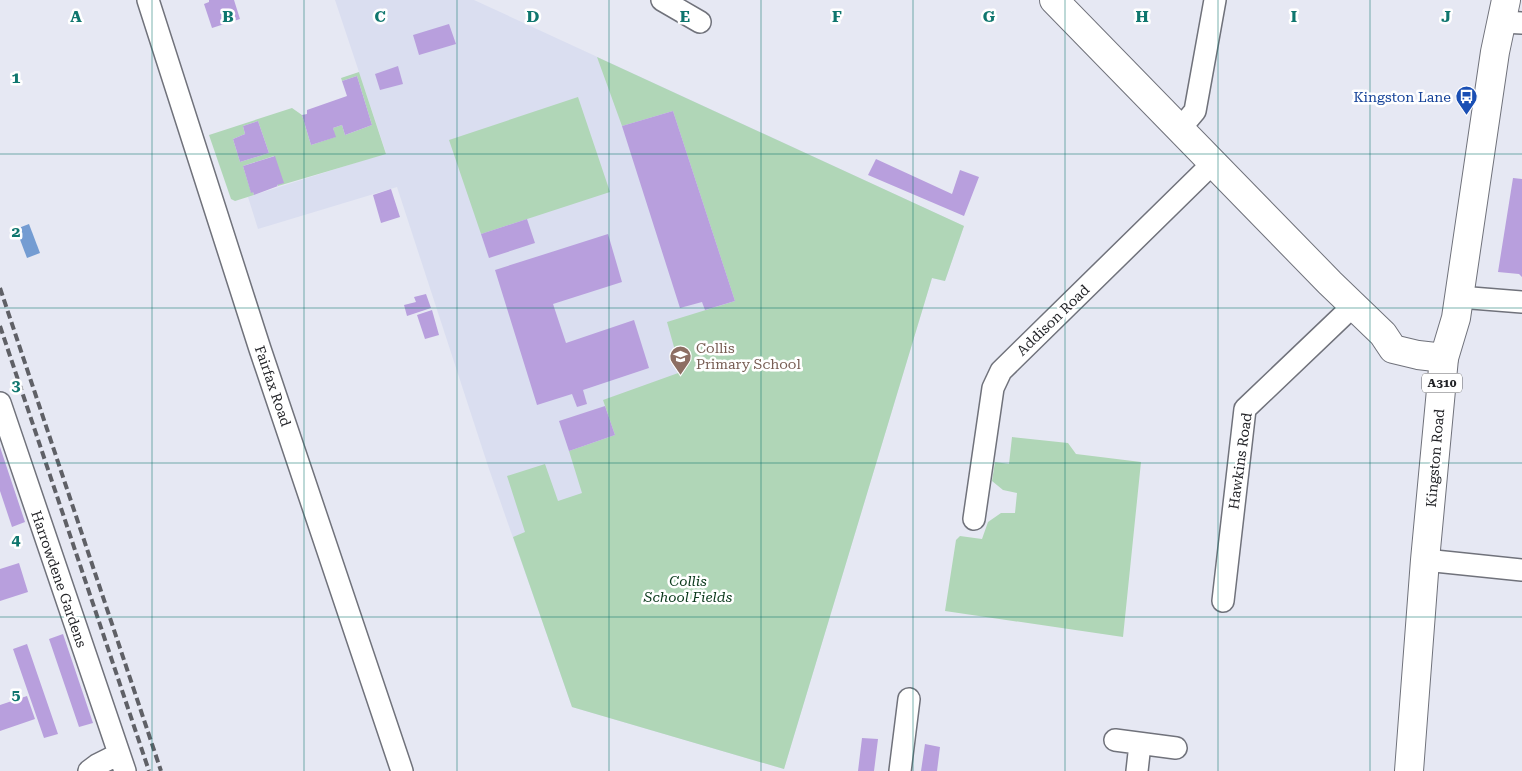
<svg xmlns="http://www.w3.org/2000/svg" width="1522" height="771" font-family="'Roboto Serif',serif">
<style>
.built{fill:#dadef0}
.green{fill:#b0d6b7;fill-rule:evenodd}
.water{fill:#749cd2}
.building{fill:#b89fdd}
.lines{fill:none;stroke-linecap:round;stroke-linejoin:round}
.minor-casing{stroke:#70727b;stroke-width:24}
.secondary-casing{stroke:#70727b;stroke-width:30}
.primary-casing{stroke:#70727b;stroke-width:30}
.minor{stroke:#fff;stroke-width:21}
.secondary{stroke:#fff;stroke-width:28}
.primary{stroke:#fff;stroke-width:28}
.rail{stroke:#5f6066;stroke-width:4;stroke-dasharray:8 4;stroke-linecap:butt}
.grid{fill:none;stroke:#0f766e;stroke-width:1;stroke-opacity:0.55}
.labels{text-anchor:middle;stroke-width:5;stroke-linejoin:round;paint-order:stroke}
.shield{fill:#fff;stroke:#646568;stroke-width:1}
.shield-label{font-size:12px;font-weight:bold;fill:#222327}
.transit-label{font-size:14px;fill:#164399;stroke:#fff;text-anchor:end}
.street-label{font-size:14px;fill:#222327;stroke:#fff}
.education-label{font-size:14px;fill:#785e54;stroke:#fff;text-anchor:start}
.park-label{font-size:14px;font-style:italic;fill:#09381a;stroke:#fff}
.grid-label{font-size:16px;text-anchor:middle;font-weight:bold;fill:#0f766e;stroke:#fff;stroke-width:5;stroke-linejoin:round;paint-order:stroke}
</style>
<rect width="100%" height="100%" fill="#e6e8f3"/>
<path class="built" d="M335,0H474L964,226L945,281L932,278L784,769L572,707L489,469L397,187L258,229L248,197L386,153Z"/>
<path class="green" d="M597,57L964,226L945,281L932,278L784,769L572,707L513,537L525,532L507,476L545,464L558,501L582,493L569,451L615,435L603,400L681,372L667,322L735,301L673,111L622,126Z
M359,72L386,154L278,186L274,156L243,166L251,192H253L254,195L235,201L231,199L209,135L292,108L302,115L311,145L335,137L333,128L342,125L345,135L372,125L357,76L342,81L341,78ZM258,121L269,153L240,162L233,139L245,134L243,126Z
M578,97L610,192L481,234L449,140Z
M1012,437L1068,443L1076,454L1141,462L1123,637L945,611L956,540L960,536L982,539L988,522L1001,513H1015L1017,493L1003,490L992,481L995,462L1009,464Z"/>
<path class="water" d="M29,224L40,253L27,258L16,229Z"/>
<path class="building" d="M209,0H234L240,19L212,28L204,4L209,2Z
M449,24L456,44L419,55L413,35Z
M398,66L403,84L380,90L375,74Z
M357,76L372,125L345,135L342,125L333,128L336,137L311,145L302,115L307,114V110L347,96L342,81Z
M673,111L735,301L705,310L702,302L680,308L622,126Z
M258,121L269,153L240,162L233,139L245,134L243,126Z
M275,156L284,183L277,185L278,186L254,195L253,192L251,193L243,166Z
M876,159L952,194L960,170L979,177L964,216L868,175Z
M1513,178L1522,179V277L1519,274L1498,272Z
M391,189L400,217L381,223L373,195Z
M527,219L535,243L489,258L481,234Z
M608,234L622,282L553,304L566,343L634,320L649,368L583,390L587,404L577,407L572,394L537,405L495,270Z
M426,294L431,308L407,316L404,305L416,302L414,297Z
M432,310L439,335L425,339L417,315Z
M605,406L615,435L569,451L559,421Z
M0,447L25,522L12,527L0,491Z
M19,563L28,592L0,601V569Z
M63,634L93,723L79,727L49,639Z
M27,644L58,734L44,738L13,649Z
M27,696L35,719L0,731V705Z
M862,738L878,739L874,771H858Z
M925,744L940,747L937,771H921Z"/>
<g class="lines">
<defs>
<path id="minor" d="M148,0L260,349L402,771
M662,0L700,22
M1502,22L1522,23
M1179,130L1195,111L1215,0
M1459,297L1522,302
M0,403L125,771
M974,519L993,388L1001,371L1213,163
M1425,560L1522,570
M1223,601L1245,409L1353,306
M1115,740L1176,748
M89,771L97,765L119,754
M900,771L909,699
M1137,771L1140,744"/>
<path id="secondary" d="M1054,0L1330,283L1383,334L1393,349L1418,355L1444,358"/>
<path id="primary" d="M1409,771L1425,560L1444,358L1456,318L1495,52L1506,0"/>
</defs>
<use href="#minor" class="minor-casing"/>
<use href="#secondary" class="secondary-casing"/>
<use href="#primary" class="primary-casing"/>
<use href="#minor" class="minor"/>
<use href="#secondary" class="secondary"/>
<use href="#primary" class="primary"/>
<path class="rail" d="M0,288L161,771
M0,326L149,771"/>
</g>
<path class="grid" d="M152,0V771M304,0V771M457,0V771M609,0V771M761,0V771M913,0V771M1065,0V771M1218,0V771M1370,0V771M0,154H1522M0,308H1522M0,463H1522M0,617H1522"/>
<defs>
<symbol id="bus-pin" viewBox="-11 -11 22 30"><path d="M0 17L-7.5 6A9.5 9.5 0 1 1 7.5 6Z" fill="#1a4fb4" stroke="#fff"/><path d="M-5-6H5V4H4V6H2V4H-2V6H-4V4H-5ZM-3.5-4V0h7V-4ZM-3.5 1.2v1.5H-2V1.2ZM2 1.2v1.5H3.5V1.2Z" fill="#fff"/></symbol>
<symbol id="school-pin" viewBox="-11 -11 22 30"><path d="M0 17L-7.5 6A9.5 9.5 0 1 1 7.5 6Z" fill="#8d6e63" stroke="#fff"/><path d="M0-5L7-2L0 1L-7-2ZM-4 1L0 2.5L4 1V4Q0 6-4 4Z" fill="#fff"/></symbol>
</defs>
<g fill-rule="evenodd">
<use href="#bus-pin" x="1454" y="84" width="25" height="34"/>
<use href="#school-pin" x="668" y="344" width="25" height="34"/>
</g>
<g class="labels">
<rect class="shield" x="1422" y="373.5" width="40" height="19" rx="4"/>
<g class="shield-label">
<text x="1442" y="387">A310</text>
</g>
<g class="transit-label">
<text x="1451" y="102">Kingston Lane</text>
</g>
<g class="street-label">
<text transform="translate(1053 320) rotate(-44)" y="5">Addison Road</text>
<text transform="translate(273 386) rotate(71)" y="5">Fairfax Road</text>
<text transform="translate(1435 458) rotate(-85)" y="5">Kingston Road</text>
<text transform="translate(1240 461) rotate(-82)" y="5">Hawkins Road</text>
<text transform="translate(59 579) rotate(71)" y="5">Harrowdene Gardens</text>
</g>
<g class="education-label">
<text x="696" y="353">Collis<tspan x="696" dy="16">Primary School</tspan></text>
</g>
<g class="park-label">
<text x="688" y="586">Collis<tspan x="688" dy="16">School Fields</tspan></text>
</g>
</g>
<g class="grid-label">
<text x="76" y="22">A</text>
<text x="228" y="22">B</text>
<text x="380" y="22">C</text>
<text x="533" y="22">D</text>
<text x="685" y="22">E</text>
<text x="837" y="22">F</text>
<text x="989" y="22">G</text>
<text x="1142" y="22">H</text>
<text x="1294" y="22">I</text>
<text x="1446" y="22">J</text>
<text x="16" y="83">1</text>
<text x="16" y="237">2</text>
<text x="16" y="391">3</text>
<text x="16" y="545">4</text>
<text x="16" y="700">5</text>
</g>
</svg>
